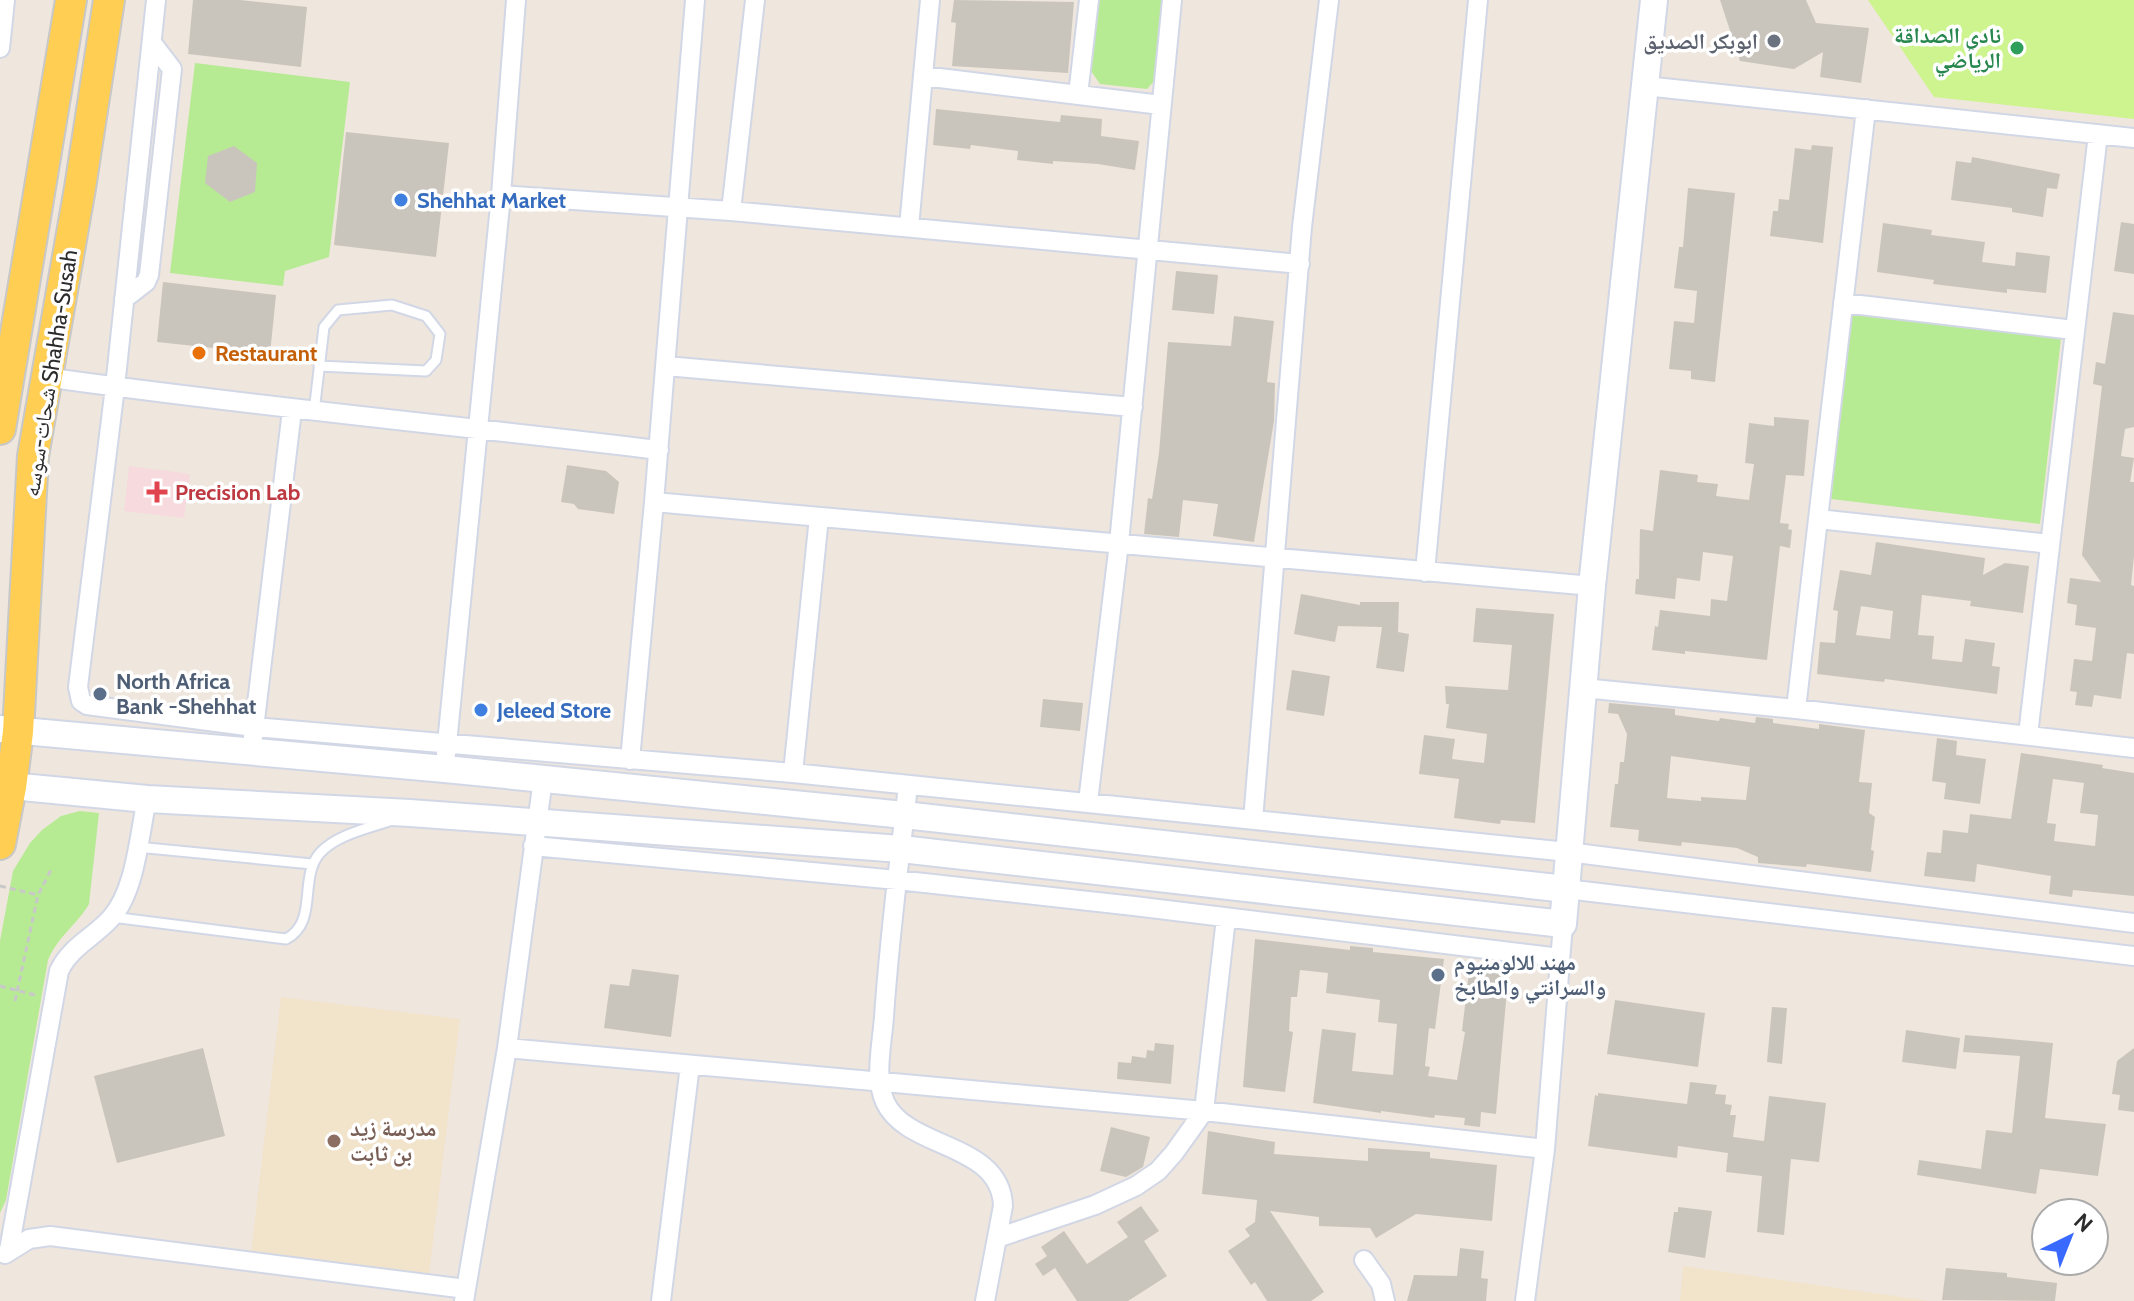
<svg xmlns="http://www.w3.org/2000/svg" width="2134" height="1301" font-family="Cabin,'Noto Naskh Arabic',sans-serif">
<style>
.education{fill:#f2e3cb}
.medical{fill:#f6dadd}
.green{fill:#b6eb94}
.pitch{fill:#cef48f}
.building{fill:#cac5bc;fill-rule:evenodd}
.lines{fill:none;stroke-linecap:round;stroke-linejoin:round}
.lane-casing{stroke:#d2d7e6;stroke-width:13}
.street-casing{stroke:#d2d7e6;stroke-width:22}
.secondary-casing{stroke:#d2d7e6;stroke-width:30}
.primary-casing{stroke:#c8c8c8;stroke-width:34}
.path{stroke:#c8c8c8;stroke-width:3;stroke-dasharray:6 4;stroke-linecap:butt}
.lane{stroke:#fff;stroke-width:9}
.street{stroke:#fff;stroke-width:18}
.secondary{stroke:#fff;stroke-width:26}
.primary{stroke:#ffce52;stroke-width:30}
.worship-dot{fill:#6b7280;stroke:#fff;stroke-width:3}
.leisure-dot{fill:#2e9e5b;stroke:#fff;stroke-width:3}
.shop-dot{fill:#3f7fe0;stroke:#fff;stroke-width:3}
.food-dot{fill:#e8710a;stroke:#fff;stroke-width:3}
.health-dot{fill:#e0444e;stroke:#fff;stroke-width:3}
.service-dot{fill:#5c6f8a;stroke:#fff;stroke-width:3}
.education-dot{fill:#8d6e63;stroke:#fff;stroke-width:3}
.labels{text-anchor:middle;stroke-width:7;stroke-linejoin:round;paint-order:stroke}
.leisure-label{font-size:22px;font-weight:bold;fill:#27864d;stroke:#fff;text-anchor:end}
.worship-label{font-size:22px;font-weight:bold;fill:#5b616d;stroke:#fff;text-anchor:end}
.shop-label{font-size:22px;font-weight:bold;fill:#366cbe;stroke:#fff;text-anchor:start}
.food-label{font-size:22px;font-weight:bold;fill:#c56008;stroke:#fff;text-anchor:start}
.street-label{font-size:22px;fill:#2c2c2c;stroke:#fff}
.health-label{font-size:22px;font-weight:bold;fill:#be3a42;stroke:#fff;text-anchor:start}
.service-label{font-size:22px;font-weight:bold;fill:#4e5e75;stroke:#fff;text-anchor:start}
.education-label{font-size:22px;font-weight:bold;fill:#785e54;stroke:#fff;text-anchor:start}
</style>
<rect width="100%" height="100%" fill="#efe6dd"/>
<path class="education" d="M281,997L460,1019L428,1283L250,1261Z
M1683,1266L1930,1301H1680Z"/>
<path class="medical" d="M129,466L190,474L184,518L124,511Z"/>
<path class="green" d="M1098,0H1163L1156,79L1147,89L1100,84L1091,71Z
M195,63L350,82L329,257L285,271L283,286L170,273Z
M1852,313L2061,338L2040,524L1831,499Z
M80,811L99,813L89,904C76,926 59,935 48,960L6,1200L0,1213V941L13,871L30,843L42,830L61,816Z"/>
<path class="pitch" d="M1868,0H2134V119L1934,97Z"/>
<path class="building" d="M193,0H240L307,7L301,67L188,54Z
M954,0L1074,2L1068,73L952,66L956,23L951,22Z
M1720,0H1806L1816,23L1869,28L1861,83L1820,77L1823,52L1794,69L1740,61Z
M936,109L1060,122L1061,115L1102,119L1101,136L1139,141L1135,170L1098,164L1053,161V164L1017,160L1018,151L971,145L970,149L933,145Z
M346,132L449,143L436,257L334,245Z
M1812,145L1833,147L1823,243L1770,236L1773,211H1778L1779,199L1789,200L1795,148L1811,150Z
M234,146L257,163L255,192L230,202L205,183L208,156Z
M1972,157L2060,174L2057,189L2047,188L2043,217L2012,212V208L1951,200L1956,161L1971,163Z
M1688,188L1735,193L1715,382L1691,379V371L1669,369L1674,321L1694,323L1697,291L1674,288L1679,247H1683Z
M2121,222L2134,224V274L2114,271Z
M1883,223L1932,230L1931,235L1985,242L1982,262L2015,266L2016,252L2050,256L2046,293L2007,289V293L1933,284L1934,280L1877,272Z
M1176,271L1218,275L1214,314L1172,310Z
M163,282L276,295L270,354L157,342Z
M2113,312L2134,315V427L2125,429L2121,456L2134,458L2130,482H2134V556L2131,585L2134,586V654L2127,653L2121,699L2094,695L2092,707L2075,705L2077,692L2070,691L2074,659L2092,661L2096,628L2075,625L2077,605L2067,603L2070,578L2101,582L2082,555L2102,386L2093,384L2096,362L2105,364Z
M1234,316L1274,321L1267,382L1275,383L1274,421L1254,542L1213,536L1218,504L1183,500L1179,537L1144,534L1148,498L1152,499L1159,453L1168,342L1231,346Z
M1774,417L1809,420L1804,476L1786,475L1780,523L1789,524L1788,529L1792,530L1790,548L1780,546L1767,660L1685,651V654L1652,650L1655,626L1658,627L1660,610L1710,616L1711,599L1727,601L1733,556L1703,552L1700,581L1677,578L1675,599L1635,594L1636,579H1639L1640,529L1653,531L1660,470L1698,475L1697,482L1718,484L1716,496L1749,500L1754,464L1745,463L1749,423L1774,426Z
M567,465L606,471L619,482L614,514L578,509L574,504L561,502Z
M1876,542L1985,558L1983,575L2005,563L2029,566L2023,613L1970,606L1971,601L1922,595L1918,635L1934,636L1932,659L1962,662L1965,639L1995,643L1992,666L2000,667L1997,694L1885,679L1884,682L1817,674L1820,642L1835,643L1838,611L1833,610L1840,570L1871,575ZM1861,606L1893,611L1890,639L1856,635Z
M1301,594L1360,605V602H1399L1398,632L1409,634L1404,672L1376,668L1382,627L1338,626L1335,642L1294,634Z
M1476,608L1554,614L1535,823L1501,820L1500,824L1454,818L1459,779L1419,774L1424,735L1455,739L1452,759L1484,763L1487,734L1446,728L1449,704H1446L1445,686L1508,690L1512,645L1473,642Z
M1292,670L1330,676L1324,716L1286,710Z
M1043,699L1083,703L1080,731L1040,727Z
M1609,703L1675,709V715L1719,721L1720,718L1755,723L1756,717L1773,719V723L1819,729V724L1865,730L1859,782L1872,783L1869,813L1875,817L1871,850L1874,851L1871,872L1807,864L1806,867L1758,863V857L1737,848L1682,842L1681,846L1638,841L1639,830L1610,827L1615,784H1618L1620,762H1624L1627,734L1618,714L1608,713ZM1671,756L1750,767L1746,800L1701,797V801L1667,798Z
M1937,738L1957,741L1956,755L1986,759L1980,804L1944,799L1946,783L1932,781Z
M2021,753L2103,765L2102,768L2134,773V896L2073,890L2072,897L2049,894L2051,876L1977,864L1975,882L1924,876L1927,852L1941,853L1943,830L1968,833L1970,814L2011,819ZM2053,779L2084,783L2080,813L2098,815L2095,846L2054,841L2056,824L2047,823Z
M1255,939L1350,950V946L1373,948V952L1444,959L1435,1029L1429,1028L1425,1066L1430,1067L1428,1076L1457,1080L1465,1032L1462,1031L1470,963L1509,967L1496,1114L1481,1112L1480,1127L1464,1125L1465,1118L1435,1115L1434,1118L1381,1111V1113L1313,1103L1322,1029L1356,1033L1352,1071L1393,1075L1397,1024L1378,1022L1380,1000L1326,993L1328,973L1300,970L1297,997H1291L1289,1031L1293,1032L1285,1092L1243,1087Z
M632,969L679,975L671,1037L604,1028L610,984L629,986Z
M1615,1000L1705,1013L1698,1067L1607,1054Z
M1772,1007L1787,1008L1782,1064L1767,1062Z
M1906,1030L1960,1038L1956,1069L1902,1062Z
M1965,1035L2053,1043L2045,1118L2106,1124L2098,1176L2040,1169L2036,1194L1917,1175L1919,1160L1981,1169L1986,1130L2012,1133L2020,1056L1963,1052Z
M1155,1043L1174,1045L1171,1084L1117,1079L1118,1062L1131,1063L1132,1056L1146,1058L1147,1050L1154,1051Z
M203,1048L225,1136L117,1163L94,1076Z
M2134,1048V1112L2118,1110L2120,1095L2112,1094L2117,1061Z
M1690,1082L1717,1085L1715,1094L1726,1095L1725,1104L1732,1105L1730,1115H1736L1733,1137L1764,1141L1769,1096L1826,1103L1819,1162L1791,1159L1784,1235L1757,1232L1762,1176L1726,1172L1728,1153L1678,1146L1677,1158L1588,1146L1595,1095L1598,1096V1093L1687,1104Z
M1111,1127L1150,1137L1143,1167L1126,1177L1100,1171Z
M1208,1131L1275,1142L1274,1154L1368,1161V1148L1430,1152V1158L1497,1165L1492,1221L1416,1214L1376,1238L1370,1228L1319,1226V1217L1270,1211L1324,1292L1311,1301H1267L1255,1282L1251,1285L1228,1251L1250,1236L1245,1229L1255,1222L1257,1200L1202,1194Z
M1141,1206L1159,1231L1144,1241L1167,1276L1128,1301H1077L1055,1268L1043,1276L1035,1264L1047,1256L1041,1247L1064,1231L1087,1264L1128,1237L1117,1222Z
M1678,1207L1712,1211L1705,1258L1668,1252L1674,1212H1678Z
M1460,1248L1484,1251L1481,1278L1488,1279L1486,1301H1407L1414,1275L1457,1276Z
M1946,1268L2007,1273V1277L2057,1283L2055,1301L1942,1300Z"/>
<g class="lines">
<defs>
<path id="lane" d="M314,412L324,327L338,310L392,305L426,316L440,334L436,360L426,371L319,366
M137,847L312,864
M112,917L286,939C319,922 298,878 320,853C336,835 366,829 389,821"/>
<path id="street" d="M156,0L115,387L78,687L81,701L87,705L254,727L793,773L1568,852L2134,923
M0,48L5,0
M923,76L1161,105
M1645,86L2134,138
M1078,95L1089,0
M1866,109L1818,519L2050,544
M501,195L731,211L1300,264
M731,211L755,0
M909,227L930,0
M124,299L146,282L149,275L172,69L152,43
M1843,303L2074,330
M666,366L1133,407
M45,377C249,406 454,425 659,450
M654,502L1592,586
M1425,572L1478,0
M1583,688L1796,709L2134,748
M1796,709L1818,519
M2028,735L2098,134
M253,737L292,410
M446,754L501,195L516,0
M630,760L654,502L695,0
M793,773L819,517
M908,786C899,863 889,940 884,1017C882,1044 874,1077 885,1102C907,1150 1001,1142 1003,1206L985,1301
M1088,802L1119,543L1172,0
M1253,820L1302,227L1329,0
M533,846L897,880L1134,906L1560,958
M1566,889L2134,956
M507,1048L1204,1111L1545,1149
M997,1238L1095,1205L1136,1186L1158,1171L1174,1153L1204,1111L1226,918
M9,1250L59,971C71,946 93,938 111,918C136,890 139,835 147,799
M5,1254L29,1239L50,1236L466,1289
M1364,1260L1381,1284L1385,1301
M464,1301L507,1048L543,779
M661,1301L690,1065
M1525,1301L1545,1149L1563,924"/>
<path id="secondary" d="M0,729L445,769L904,815L1566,889
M0,785L147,799L410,813L901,849L1563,924L1592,586L1654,0"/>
<path id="primary" d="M0,429L71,0
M0,844L11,787L18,732L33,456L80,188L109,0"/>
</defs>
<use href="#lane" class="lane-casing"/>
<use href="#street" class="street-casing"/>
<use href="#secondary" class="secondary-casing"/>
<use href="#primary" class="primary-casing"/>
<path class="path" d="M0,886L38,895
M0,986L35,995
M15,1001L38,895L52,868"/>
<use href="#lane" class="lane"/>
<use href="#street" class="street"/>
<use href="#secondary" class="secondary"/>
<use href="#primary" class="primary"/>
</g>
<circle class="worship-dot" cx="1774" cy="41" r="8"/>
<circle class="leisure-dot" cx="2017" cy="48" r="8"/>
<g class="shop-dot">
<circle cx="401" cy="200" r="8"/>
<circle cx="481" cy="710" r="8"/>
</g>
<circle class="food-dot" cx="199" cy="353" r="8"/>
<path class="health-dot" d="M153 480h8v8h8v8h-8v8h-8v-8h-8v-8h8z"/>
<g class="service-dot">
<circle cx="100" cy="694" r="8"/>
<circle cx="1438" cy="975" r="8"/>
</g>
<circle class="education-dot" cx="334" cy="1141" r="8"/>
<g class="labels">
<g class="leisure-label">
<text x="2001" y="43">نادي الصداقة<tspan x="2001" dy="25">الرياضي</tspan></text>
</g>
<g class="worship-label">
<text x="1758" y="49">ابوبكر الصديق</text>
</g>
<g class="shop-label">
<text x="417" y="208">Shehhat Market</text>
<text x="497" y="718">Jeleed Store</text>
</g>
<g class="food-label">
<text x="215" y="361">Restaurant</text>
</g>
<g class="street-label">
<text transform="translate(50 373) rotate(-81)" y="8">شحات-سوسه Shahha-Susah</text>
</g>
<g class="health-label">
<text x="175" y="500">Precision Lab</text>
</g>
<g class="service-label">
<text x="116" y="689">North Africa<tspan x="116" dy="25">Bank -Shehhat</tspan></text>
<text x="1454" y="970">مهند للالومنيوم<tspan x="1454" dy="25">والسرانتي والطابخ</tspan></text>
</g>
<g class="education-label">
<text x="350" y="1136">مدرسة زيد<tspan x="350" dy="25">بن ثابت</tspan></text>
</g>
</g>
<g transform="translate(2070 1237) rotate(43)"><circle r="38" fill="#ffffff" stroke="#ababab" stroke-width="2"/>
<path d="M0-6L14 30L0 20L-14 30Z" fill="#3a69ff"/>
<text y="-12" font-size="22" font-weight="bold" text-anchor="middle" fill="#2c2c2c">N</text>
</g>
</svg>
